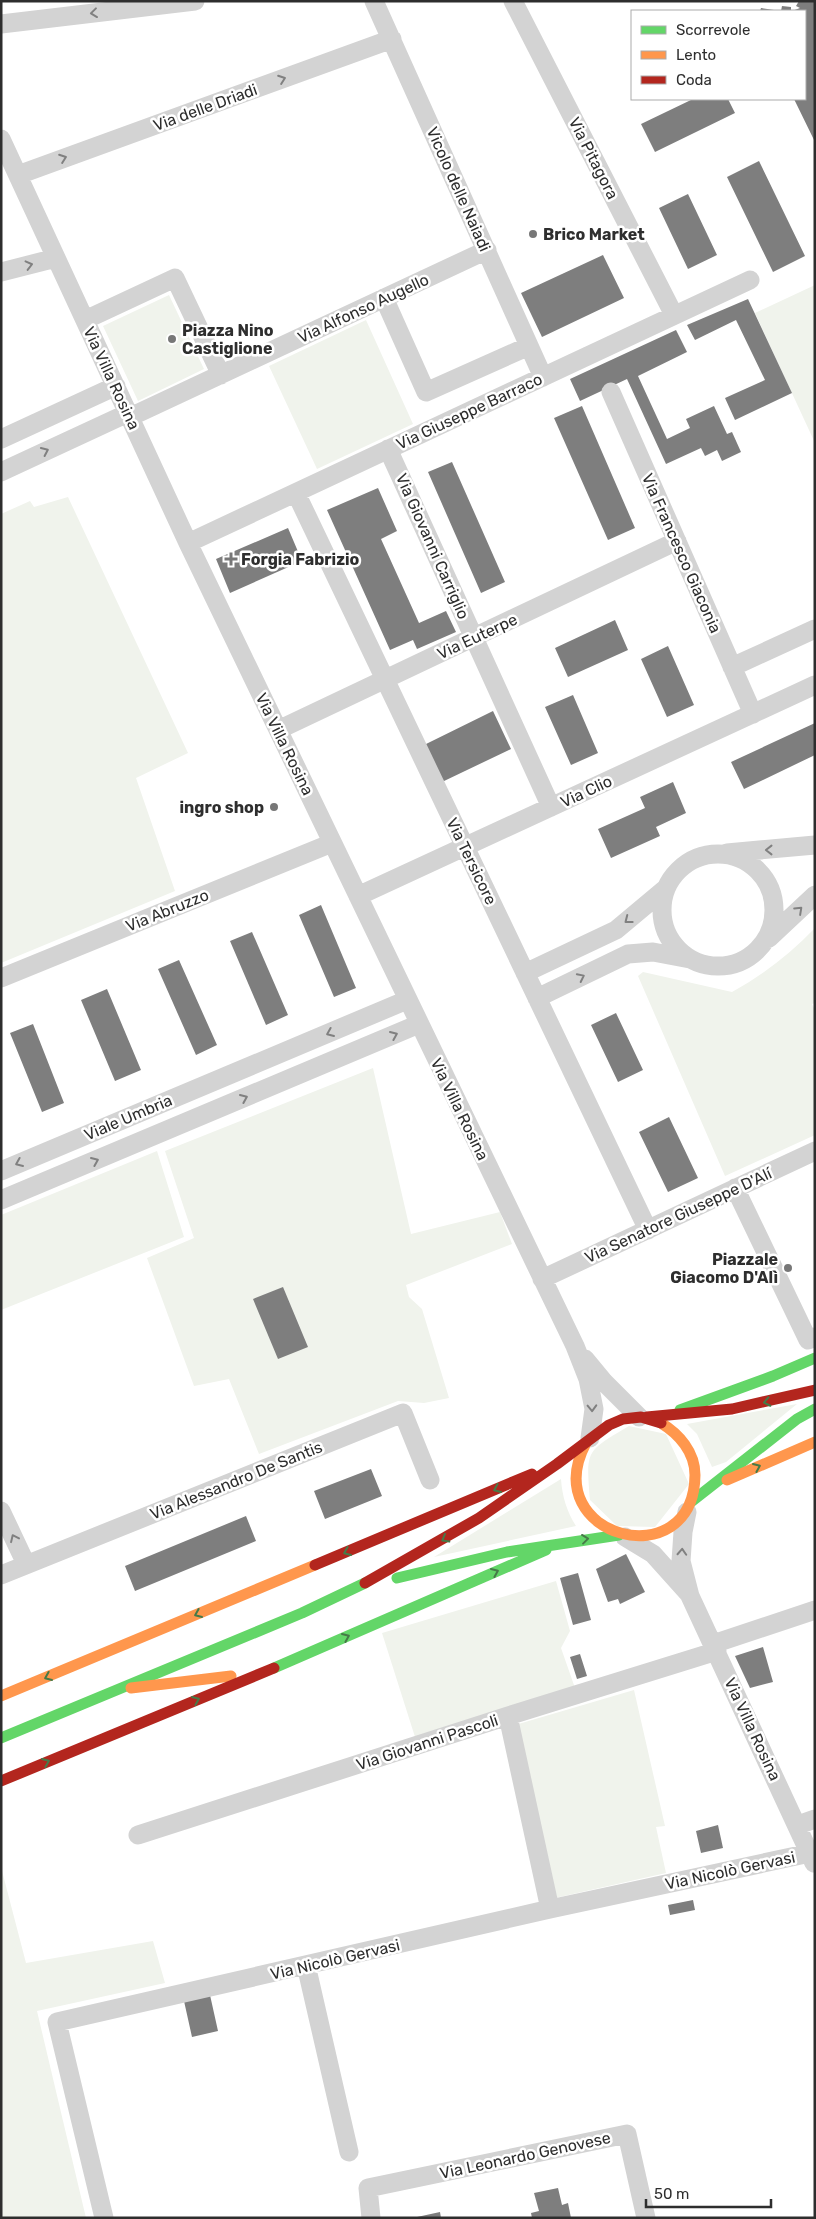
<svg xmlns="http://www.w3.org/2000/svg" width="816" height="2219" font-family="Rubik,sans-serif">
<style>
.green{fill:#f0f3ec}
.building{fill:#7e7e7e}
.lines{fill:none;stroke-linecap:round;stroke-linejoin:round}
.street{stroke:#d3d3d3;stroke-width:19}
.fast{stroke:#63d668;stroke-width:11}
.slow{stroke:#ff974d;stroke-width:11}
.jam{stroke:#b3261e;stroke-width:11}
.oneway{stroke:#808080}
.oneway2{stroke:#467a48}
.poi-dot{fill:#777;stroke:#fff;stroke-width:2}
.labels{text-anchor:middle;stroke-width:5;stroke-linejoin:round;paint-order:stroke}
.street-label{font-size:16px;fill:#2e2e2e;stroke:#fff}
.poi-label{font-size:16px;font-weight:bold;fill:#2e2e2e;stroke:#fff;text-anchor:start}
</style>
<rect width="100%" height="100%" fill="#fff"/>
<path class="green" d="M815,285V443L755,313Z
M169,295L204,369L138,401L103,326Z
M366,320L413,424L317,469L269,366Z
M68,497L188,753L136,778L175,891L1,963V514L30,501L34,507Z
M815,928V1003L812,1004L815,1010V1135L725,1176L638,976L643,972L732,992C763,975 791,953 815,928Z
M373,1068L411,1234L500,1212L512,1244L406,1285L409,1297L422,1309L449,1398L424,1403L398,1401L259,1454L229,1379L194,1386L147,1258L194,1238L165,1151Z
M157,1151L184,1237L1,1310V1215Z
M797,1404L726,1462L712,1467L697,1434L687,1424Z
M629,1426L666,1434L689,1484L655,1527L617,1526L590,1500C586,1450 585,1452 629,1426Z
M561,1479C562,1496 567,1512 576,1526L434,1557Z
M556,1581L570,1631L561,1648L575,1688L415,1737L382,1633Z
M634,1690L665,1826L656,1827L666,1873L555,1898L515,1725Z
M1,1867L26,1963L153,1941L165,1983L37,2011L86,2218H1Z"/>
<path class="building" d="M799,1H815V142L794,99H805V11H792L800,8L796,6Z
M782,6L791,7V11H781Z
M761,8L774,10V11H760Z
M693,99H728L735,113L655,152L641,124Z
M759,161L805,256L773,272L727,177Z
M688,194L717,255L688,269L659,208Z
M603,255L624,298L542,337L521,293Z
M748,299L792,393L735,420L725,398L765,380L736,320L695,340L687,325Z
M676,330L687,352L638,376L667,439L690,428L686,419L714,406L727,434L732,432L741,452L722,461L717,450L705,456L701,448L666,464L627,379L580,401L570,379Z
M582,406L635,528L608,540L554,418Z
M452,462L505,582L481,593L428,472Z
M378,488L397,531L381,539L419,623L446,611L456,632L417,649L413,640L390,650L327,510Z
M288,528L302,561L230,593L216,559Z
M615,620L628,650L568,677L555,648Z
M668,646L694,705L667,717L641,659Z
M573,695L598,753L571,765L545,707Z
M493,711L511,749L442,782L424,745Z
M815,723V755L744,789L731,762Z
M673,782L686,813L656,827L660,836L611,858L598,829L645,808L640,797Z
M321,905L356,988L334,997L299,915Z
M252,932L288,1015L266,1025L230,941Z
M179,960L217,1045L196,1055L158,969Z
M107,989L141,1070L115,1081L81,1000Z
M616,1013L643,1070L618,1082L591,1025Z
M33,1024L64,1103L42,1112L10,1033Z
M669,1117L698,1178L668,1192L639,1132Z
M283,1287L308,1347L278,1359L253,1299Z
M371,1469L382,1496L325,1519L314,1491Z
M246,1516L256,1541L135,1591L125,1566Z
M626,1554L645,1592L620,1604L618,1599L608,1602L596,1569Z
M578,1573L591,1620L573,1625L560,1578Z
M763,1647L773,1682L750,1688L735,1656Z
M580,1654L587,1676L577,1679L570,1657Z
M718,1825L723,1848L701,1853L696,1831Z
M693,1900L695,1910L670,1915L668,1905Z
M210,1995L218,2031L192,2037L184,2001Z
M558,2188L562,2205L568,2203L571,2218H532L531,2213L539,2211L534,2193Z
M440,2212L441,2218H418L417,2217Z"/>
<g class="lines">
<path class="street" d="M374,1L543,377
M513,1L674,315
M1,24L195,1
M1,139L188,543L575,1346L588,1379L594,1409L590,1438
M18,175L392,39
M1,272L56,258
M384,298L426,392L529,346
M85,320L175,278L221,375
M611,392L753,714
M130,417L487,250
M1,439L116,386
M388,449L551,807
M1,472L128,413
M296,493L648,1230
M188,543L750,280
M732,667L815,629
M278,730L677,541
M727,853L815,845
M662 910a56 56 0 1 1 112 0a56 56 0 1 1-112 0Z
M358,896L815,685
M769,938L815,895
M525,973L616,930L665,889
M1,978L332,843
M537,998L628,954L653,952L690,959
M1,1171L407,1000
M735,1188L808,1340L815,1337
M1,1200L419,1024
M542,1279L815,1151
M585,1359L604,1382L639,1417
M1,1511L26,1564
M687,1512L683,1532L681,1561L690,1596L814,1863
M625,1537L653,1554L688,1593
M1,1575L403,1413L430,1480
M713,1644L815,1610
M508,1716L550,1909
M798,1825L815,1819
M138,1835L508,1716L717,1651
M306,1965L349,2152
M104,2218L57,2022L550,1909L810,1853
M371,2218L368,2188L627,2134L646,2218"/>
<path class="fast" d="M680,1410L773,1376L815,1358
M691,1502L797,1419L815,1409
M397,1578L507,1552L619,1535
M274,1668L546,1550
M1,1738L302,1613L365,1583"/>
<path class="slow" d="M586,1443C536,1538 694,1578 695,1475C695,1452 679,1434 661,1423
M727,1480L815,1442
M131,1688L231,1676
M1,1696L315,1565"/>
<path class="jam" d="M647,1417L732,1409L815,1390
M315,1565L532,1474
M365,1583L479,1518L557,1464L609,1425L623,1419L641,1417L661,1423
M1,1781L274,1668"/>
</g>
<defs><path id="oneway-chevron" d="M-2-3.5L2.5 0L-2 3.5" fill="none" stroke-width="1.6" stroke-linecap="round" stroke-linejoin="round" transform="scale(1.25)"/></defs>
<g class="oneway">
<use href="#oneway-chevron" transform="translate(94 13) rotate(173)"/>
<use href="#oneway-chevron" transform="translate(282 79) rotate(-20)"/>
<use href="#oneway-chevron" transform="translate(63 158) rotate(-20)"/>
<use href="#oneway-chevron" transform="translate(29 265) rotate(-14)"/>
<use href="#oneway-chevron" transform="translate(45 451) rotate(-25)"/>
<use href="#oneway-chevron" transform="translate(769 850) rotate(180)"/>
<use href="#oneway-chevron" transform="translate(799 910) rotate(-43)"/>
<use href="#oneway-chevron" transform="translate(628 920) rotate(142)"/>
<use href="#oneway-chevron" transform="translate(581 977) rotate(-26)"/>
<use href="#oneway-chevron" transform="translate(330 1033) rotate(157)"/>
<use href="#oneway-chevron" transform="translate(394 1035) rotate(-23)"/>
<use href="#oneway-chevron" transform="translate(244 1098) rotate(-23)"/>
<use href="#oneway-chevron" transform="translate(95 1161) rotate(-23)"/>
<use href="#oneway-chevron" transform="translate(19 1163) rotate(157)"/>
<use href="#oneway-chevron" transform="translate(592 1408) rotate(88)"/>
<use href="#oneway-chevron" transform="translate(14 1538) rotate(-115)"/>
<use href="#oneway-chevron" transform="translate(682 1552) rotate(-87)"/>
</g>
<g class="oneway2">
<use href="#oneway-chevron" transform="translate(767 1402) rotate(168)"/>
<use href="#oneway-chevron" transform="translate(757 1467) rotate(-23)"/>
<use href="#oneway-chevron" transform="translate(497 1489) rotate(157)"/>
<use href="#oneway-chevron" transform="translate(445 1539) rotate(150)"/>
<use href="#oneway-chevron" transform="translate(585 1539) rotate(-7)"/>
<use href="#oneway-chevron" transform="translate(347 1552) rotate(157)"/>
<use href="#oneway-chevron" transform="translate(495 1572) rotate(-23)"/>
<use href="#oneway-chevron" transform="translate(198 1614) rotate(157)"/>
<use href="#oneway-chevron" transform="translate(346 1637) rotate(-23)"/>
<use href="#oneway-chevron" transform="translate(48 1677) rotate(157)"/>
<use href="#oneway-chevron" transform="translate(196 1700) rotate(-23)"/>
<use href="#oneway-chevron" transform="translate(46 1762) rotate(-23)"/>
</g>
<g class="poi-dot">
<circle cx="533" cy="234" r="5"/>
<circle cx="172" cy="339" r="5"/>
<path d="M228.5 551.5h5v5h5v5h-5v5h-5v-5h-5v-5h5z"/>
<circle cx="274" cy="807" r="5"/>
<circle cx="788" cy="1268" r="5"/>
</g>
<g class="labels">
<g class="street-label">
<text transform="translate(205 107) rotate(-20)" y="6">Via delle Driadi</text>
<text transform="translate(594 158) rotate(63)" y="6">Via Pitagora</text>
<text transform="translate(459 189) rotate(66)" y="6">Vicolo delle Naiadi</text>
<text transform="translate(363 308) rotate(-25)" y="6">Via Alfonso Augello</text>
<text transform="translate(112 378) rotate(65)" y="6">Via Villa Rosina</text>
<text transform="translate(469 411) rotate(-25)" y="6">Via Giuseppe Barraco</text>
<text transform="translate(433 546) rotate(66)" y="6">Via Giovanni Carriglio</text>
<text transform="translate(682 553) rotate(66)" y="6">Via Francesco Giaconia</text>
<text transform="translate(477 636) rotate(-25)" y="6">Via Euterpe</text>
<text transform="translate(285 744) rotate(64)" y="6">Via Villa Rosina</text>
<text transform="translate(586 791) rotate(-25)" y="6">Via Clio</text>
<text transform="translate(472 861) rotate(64)" y="6">Via Tersicore</text>
<text transform="translate(167 910) rotate(-22)" y="6">Via Abruzzo</text>
<text transform="translate(460 1109) rotate(64)" y="6">Via Villa Rosina</text>
<text transform="translate(128 1117) rotate(-23)" y="6">Viale Umbria</text>
<text transform="translate(678 1215) rotate(-25)" y="6">Via Senatore Giuseppe D'Alí</text>
<text transform="translate(236 1480) rotate(-22)" y="6">Via Alessandro De Santis</text>
<text transform="translate(753 1729) rotate(65)" y="6">Via Villa Rosina</text>
<text transform="translate(427 1742) rotate(-18)" y="6">Via Giovanni Pascoli</text>
<text transform="translate(730 1870) rotate(-12)" y="6">Via Nicolò Gervasi</text>
<text transform="translate(335 1959) rotate(-13)" y="6">Via Nicolò Gervasi</text>
<text transform="translate(525 2155) rotate(-12)" y="6">Via Leonardo Genovese</text>
</g>
<g class="poi-label">
<text x="543" y="240">Brico Market</text>
<text x="182" y="336">Piazza Nino<tspan x="182" dy="18">Castiglione</tspan></text>
<text x="241" y="565">Forgia Fabrizio</text>
<text x="264" y="813" text-anchor="end">ingro shop</text>
<text x="778" y="1265" text-anchor="end">Piazzale<tspan x="778" dy="18">Giacomo D'Alì</tspan></text>
</g>
</g>
<rect width="816" height="2219" fill="none" stroke="#2e2e2e" stroke-width="5"/>
<rect x="631" y="10" width="175" height="90" fill="#ffffff" stroke="#ababab"/>
<rect x="641" y="26" width="25" height="8" fill="#63d668" stroke="#ababab"/>
<text x="676" y="35" font-size="15" fill="#2e2e2e">Scorrevole</text>
<rect x="641" y="51" width="25" height="8" fill="#ff974d" stroke="#ababab"/>
<text x="676" y="60" font-size="15" fill="#2e2e2e">Lento</text>
<rect x="641" y="76" width="25" height="8" fill="#b3261e" stroke="#ababab"/>
<text x="676" y="85" font-size="15" fill="#2e2e2e">Coda</text>
<path d="M646 2199v8h125v-8" fill="none" stroke="#2e2e2e" stroke-width="2.5"/>
<text x="654" y="2199" font-size="15" fill="#2e2e2e" stroke="#ffffff" stroke-width="4" paint-order="stroke">50 m</text>
</svg>
